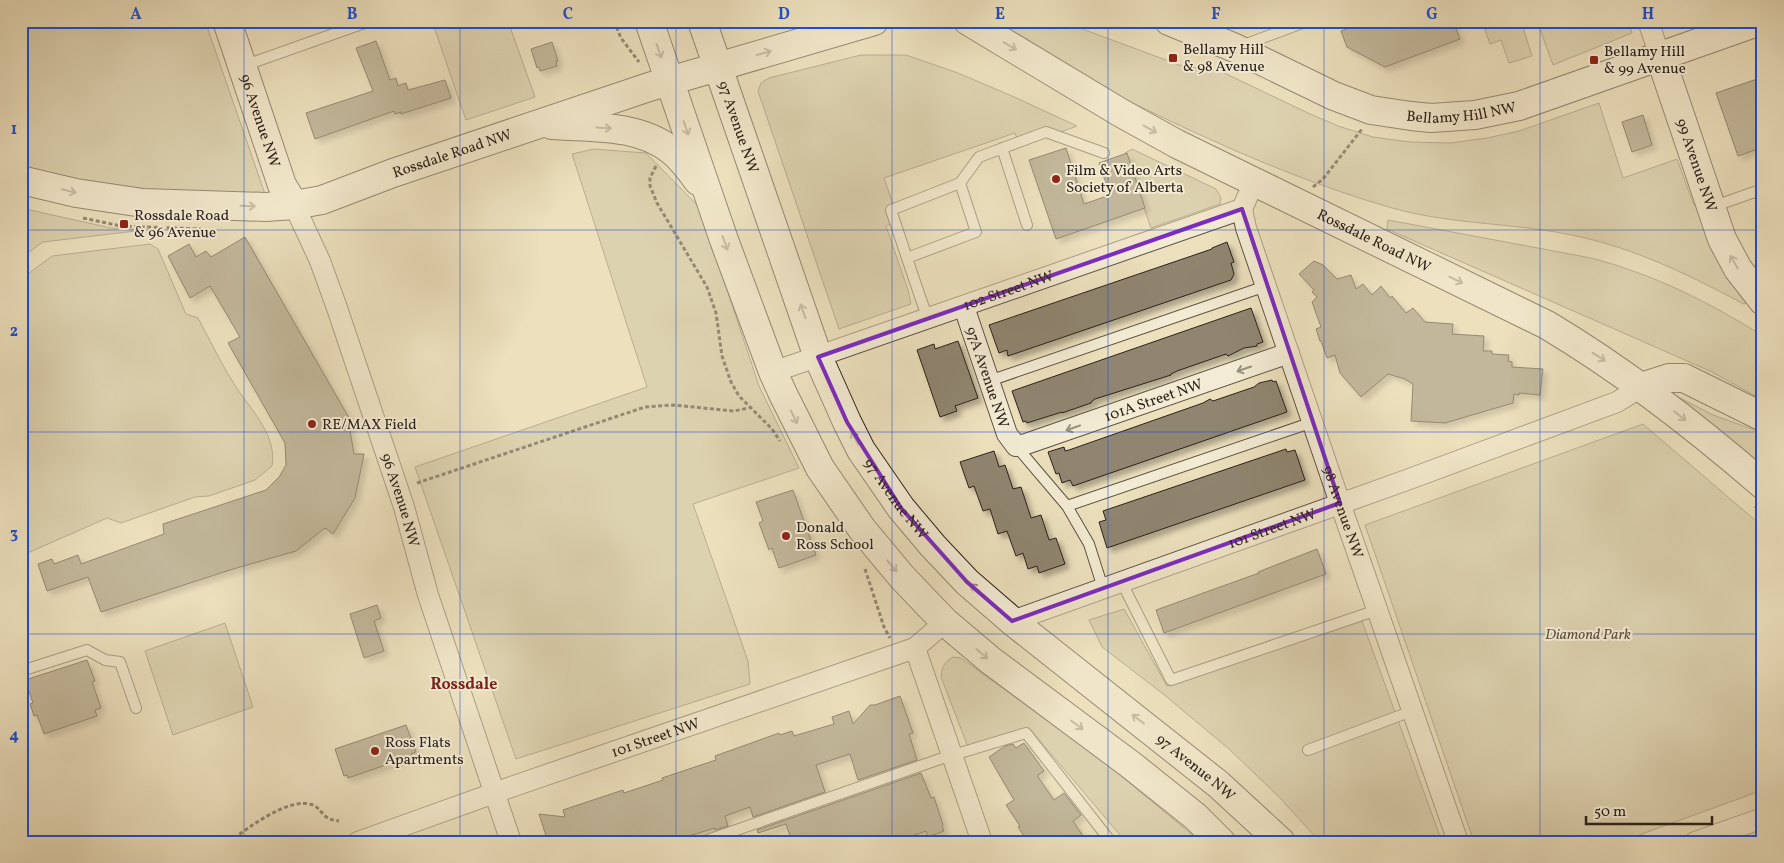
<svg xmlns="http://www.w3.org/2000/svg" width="1784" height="863" font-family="Vollkorn,serif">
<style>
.green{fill:#cbc0a1;stroke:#7b715e}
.building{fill:#8f856f;stroke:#2b221a;filter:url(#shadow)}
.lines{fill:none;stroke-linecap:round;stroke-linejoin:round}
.lane-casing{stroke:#5b5243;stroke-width:12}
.street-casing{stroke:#5b5243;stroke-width:22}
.secondary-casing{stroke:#2b221a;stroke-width:30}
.path{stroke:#2b221a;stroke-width:3;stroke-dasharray:4 2.5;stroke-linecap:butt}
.lane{stroke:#f3ebd4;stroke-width:10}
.street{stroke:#f3ebd4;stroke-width:20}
.secondary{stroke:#f3ebd4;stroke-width:28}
.oneway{stroke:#999180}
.marked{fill:none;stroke:#7b2cbf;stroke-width:4;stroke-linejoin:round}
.grid{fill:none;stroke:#1d4ed8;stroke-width:1;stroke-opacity:0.55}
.poi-dot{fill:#8f2418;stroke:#f3ebd4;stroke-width:2}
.labels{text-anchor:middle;stroke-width:4;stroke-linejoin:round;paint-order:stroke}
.poi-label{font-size:15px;fill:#2b221a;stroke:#f3ebd4;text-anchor:start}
.street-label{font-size:15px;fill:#2b221a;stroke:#f3ebd4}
.park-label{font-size:15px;font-style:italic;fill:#5b5142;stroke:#f3ebd4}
.neighbourhood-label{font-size:16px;font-weight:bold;fill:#7a1f14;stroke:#f3ebd4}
.neatline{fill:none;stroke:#1d4ed8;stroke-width:2}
.grid-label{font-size:16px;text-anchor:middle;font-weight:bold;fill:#1d4ed8}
</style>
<defs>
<filter id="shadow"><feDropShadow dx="4.5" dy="4.5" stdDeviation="2.5" flood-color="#0004"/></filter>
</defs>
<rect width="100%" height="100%" fill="#ece0bd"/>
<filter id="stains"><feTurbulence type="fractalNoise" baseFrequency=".004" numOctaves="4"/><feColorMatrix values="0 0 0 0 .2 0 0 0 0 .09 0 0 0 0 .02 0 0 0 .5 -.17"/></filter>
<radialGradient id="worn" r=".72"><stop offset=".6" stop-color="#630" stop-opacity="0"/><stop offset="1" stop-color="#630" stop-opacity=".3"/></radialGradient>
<path class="green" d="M21,21H205L265,194H170L74,185L21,170Z
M432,21H508L535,97L466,120Z
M989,21H1059L1069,24L1182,66L1220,71L1308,113L1338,126L1373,137L1410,142L1450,143L1487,138L1519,131L1599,103L1623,178L1677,159L1693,203L1703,214L1750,301L1744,304C1681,271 1627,244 1556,232C1502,223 1445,223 1392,208C1253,168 1123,98 993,33Z
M1482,21H1521L1532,56L1509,63L1501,40L1490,44Z
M1537,21H1628L1632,33L1553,65Z
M861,55H906L958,73L1012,96L1077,126L1020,147L1015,133L884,178L899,221L886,226L908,290L911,304L839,329L758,91L761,83L769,78Z
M594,149L646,153L700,208L759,386L799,468L693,504L748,661L750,684L516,759L415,467L647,387L572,154Z
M1132,149L1216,189L1221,198L1220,204L1151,228L1125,153Z
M21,208L111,228L144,230L43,242L21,258Z
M1388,220L1591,258C1653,274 1709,302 1763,336V400L1712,372L1387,229Z
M150,244L158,249L186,314L198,318C211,342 223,368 238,390C254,413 277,437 272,466L255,480L209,496L195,497L121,523L107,518L30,552L22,551L21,279L52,256Z
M1657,386L1713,415L1763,433V471Z
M1643,424L1763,527V790L1620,842H1474L1365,525Z
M1124,609L1167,686L1362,621L1442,842H1320L1280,798L1229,749L1162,693L1102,647L1089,620Z
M225,623L253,707L173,735L145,651Z
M953,657L961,658L1103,761L1201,842H1126L1029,728L968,747L941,677C942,667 944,662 953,657Z"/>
<path class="building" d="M1367,21H1453L1460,39L1385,67L1347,47L1341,31Z
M376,41L390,80L396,78L398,86L406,83L408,90L445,80L451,98L401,114V112L395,114L394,111L315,139L306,113L373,91L356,48Z
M552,42L558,61H556L557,66L540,71L539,67L537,68L531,49Z
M1763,77V147L1738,156L1716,93Z
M1643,115L1652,145L1632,152L1622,122Z
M1066,148L1084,204L1110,195L1099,163L1127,153L1145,208L1056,239L1029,160Z
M245,237L352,423L349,425L354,454H364L355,498L333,534L325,528L296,551L233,569L101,612L88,577L47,591L38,564L52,559L54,564L78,555L81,564L164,534L163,524L266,490L279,477L286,465L285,443L228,343L240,337L210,286L190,298L168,256L189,244L196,257L206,251L211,257Z
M1227,242L1234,262L1231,263L1234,274L1231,280L1008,356L1007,350L999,353L989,325L1212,249V248Z
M1314,261L1323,265L1337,279L1351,275L1356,289L1363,284L1372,295L1381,286L1390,298L1392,296L1406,313L1413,308L1425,322L1453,324L1452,334L1484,336L1483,351H1492V354L1509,355L1508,361L1512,362V367L1543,369L1540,395L1519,393V395L1514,394L1513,403L1445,423L1411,421L1413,384L1405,379L1388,374L1361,397L1340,373L1335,355L1327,358L1321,341H1320L1316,329L1321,327L1312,302L1317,297L1312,292L1314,290L1299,274Z
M1251,308L1263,342L1257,344V346L1244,348L1228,356L1226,354L1177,371L1171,374V375L1095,399L1091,402V403L1062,413V412L1027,423L1026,421L1023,422L1012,391Z
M958,341L978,398L955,406L957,411L940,417L917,350L934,344L935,349Z
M1272,380L1273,382L1276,381L1287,412L1073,486L1070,480L1062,483L1059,473L1056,474L1048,452L1064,447L1065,451L1069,450L1203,403L1210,399L1213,401L1254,387L1259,383Z
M1286,449L1287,452L1295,450L1305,480L1107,548L1099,522L1106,520L1103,511Z
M994,451L999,467L1005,465L1013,489L1021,487L1031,518L1041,515L1049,540L1056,538L1065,564L1039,573L1037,566L1028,569L1023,553L1016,556L1007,531L998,534L990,509L983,511L974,486L969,488L960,462Z
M793,490L816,555L779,568L772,548L769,550L759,523L763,521L756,502Z
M1317,549L1326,574L1164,633L1156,610L1259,573L1258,572Z
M377,605L381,618L374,621L384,651L364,658L350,614Z
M87,660L95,681L92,682L101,708L95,710L97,716L44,734L37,715L34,716L30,704L33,703L25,680Z
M900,696L913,733L909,734L917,760L858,780L850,754L816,765L825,792L753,817L750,807L725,816L728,826L715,830V828L669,842H548L539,814L565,817L563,810L623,790L624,793L663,780L662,778L716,760L715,756L779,733L780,735L792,731L794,736L834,724L832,717L849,711L853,724L870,705H875Z
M406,725L416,752L411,754L412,756L348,778L347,775L344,776L335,749Z
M1024,743L1044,771L1038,775V777L1054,800L1064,793L1081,815L1073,821L1087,842H1028L1018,827L1020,826L1006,805L1014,800L989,757L1005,746L1013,744L1016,748Z
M921,773L931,798L934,797L943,825L942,826L944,831L928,837L926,831L894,842H792L786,824L758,833L757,830Z"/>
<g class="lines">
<defs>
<path id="lane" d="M1241,46L1308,21
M243,66L370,21
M1002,148L1027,225
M960,183L979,157L1046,132L1104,153
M1712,207L1763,189
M907,258L976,232L960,183L891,210C903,246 915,283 928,319
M989,381L1266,286
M1016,446L1067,506L1089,544L1103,588
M1067,506L1313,422
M1123,581L1127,593L1171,680L1377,610
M21,671L87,650L105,660L120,662L136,708
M1308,750L1412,711
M702,842L940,759L1026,733L1111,842"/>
<g id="street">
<path d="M1648,21L1660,56"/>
<path id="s1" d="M1254,182L1242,209L1246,228L1340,503L1458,842"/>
<path id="s2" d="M294,205L320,261L337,308L404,507L428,595L511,842"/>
<path id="s3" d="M964,307L1007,434L1016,446L1026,444L1289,353"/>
<path id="s4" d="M773,372L1242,209"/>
<path id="s5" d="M1012,621L1404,481L1617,402L1641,387"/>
<path d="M915,648L982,842"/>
<path id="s6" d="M358,842L514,786L915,648L945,622"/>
<path d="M1695,842L1763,818"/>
</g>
<g id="secondary">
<path id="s7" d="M227,21L282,185L294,205"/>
<path d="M649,21L724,240L773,372L783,394L820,468L862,529L902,577L945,622L990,660L1131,765L1196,817L1221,842"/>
<path id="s8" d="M702,21L818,357L847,422L861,450L901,508L933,546L967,582L1012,621L1218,784L1281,842"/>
<path id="s9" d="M968,21L1121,113L1177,144L1547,325C1624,371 1695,426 1763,485"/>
<path id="s10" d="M1169,21L1235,48L1334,96L1371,110L1411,116L1431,118L1475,115L1519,106L1760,21"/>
<path id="s11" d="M1660,56L1722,239L1738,269L1763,301"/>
<path d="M552,125C593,128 639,124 672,151C682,159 690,170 698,181"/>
<path id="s12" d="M21,180L76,193L143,203L266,207L294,205L322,200L393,173L649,87L874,21"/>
<path d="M1641,387L1669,378H1684L1763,417"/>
</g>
</defs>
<use href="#lane" class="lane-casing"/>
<use href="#street" class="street-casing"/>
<use href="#secondary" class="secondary-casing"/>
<path class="path" d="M614,21L621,38L639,62
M656,166L650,178V186L657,203L707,287L716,313L722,356L731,382L739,396L772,429L780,441
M1313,187L1323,179L1362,129
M83,218L121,226L201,229
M417,483L645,407L673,405L734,411L749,408
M1755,506L1763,513
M865,569L884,627L890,638
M21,694H23
M229,842C248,828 289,796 313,805C320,808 322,815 328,818C330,820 335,820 339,821"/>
<use href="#lane" class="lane"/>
<use href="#street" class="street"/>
<use href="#secondary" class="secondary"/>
</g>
<defs><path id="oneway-shaft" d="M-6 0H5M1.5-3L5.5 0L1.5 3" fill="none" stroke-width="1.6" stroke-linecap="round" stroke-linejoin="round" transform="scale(1.25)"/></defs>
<g class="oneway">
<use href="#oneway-shaft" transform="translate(1010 46) rotate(31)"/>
<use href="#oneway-shaft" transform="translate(659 51) rotate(71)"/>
<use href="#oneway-shaft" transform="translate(764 53) rotate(-16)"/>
<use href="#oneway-shaft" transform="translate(604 128) rotate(3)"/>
<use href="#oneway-shaft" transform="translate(686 128) rotate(71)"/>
<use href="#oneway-shaft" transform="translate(1150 129) rotate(29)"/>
<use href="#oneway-shaft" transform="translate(69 191) rotate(14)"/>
<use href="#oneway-shaft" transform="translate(248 206) rotate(2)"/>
<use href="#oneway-shaft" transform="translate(725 243) rotate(70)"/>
<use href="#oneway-shaft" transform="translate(1734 262) rotate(-120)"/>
<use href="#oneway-shaft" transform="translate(1456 280) rotate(26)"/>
<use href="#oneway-shaft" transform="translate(803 311) rotate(-109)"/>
<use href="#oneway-shaft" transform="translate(1599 357) rotate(33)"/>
<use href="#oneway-shaft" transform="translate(1244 369) rotate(161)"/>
<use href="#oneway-shaft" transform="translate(1680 416) rotate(39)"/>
<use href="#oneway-shaft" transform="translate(794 417) rotate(64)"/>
<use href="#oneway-shaft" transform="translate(1073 428) rotate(161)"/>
<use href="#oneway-shaft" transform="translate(855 438) rotate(-117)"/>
<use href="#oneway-shaft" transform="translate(892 566) rotate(50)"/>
<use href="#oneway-shaft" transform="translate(976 589) rotate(-139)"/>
<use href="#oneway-shaft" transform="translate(982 654) rotate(41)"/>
<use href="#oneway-shaft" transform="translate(1138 719) rotate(-142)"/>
<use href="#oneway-shaft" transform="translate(1077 725) rotate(37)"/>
</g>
<path d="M0 0H1784V863H0ZM1242,209L1340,503L1012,621L967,582L901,508L847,422L818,357Z" fill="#ece0bd" fill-opacity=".55" fill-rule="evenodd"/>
<path class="marked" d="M1242,209L1340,503L1012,621L967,582L901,508L847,422L818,357Z"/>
<path class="grid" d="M244,21V842M460,21V842M676,21V842M892,21V842M1108,21V842M1324,21V842M1540,21V842M21,230H1763M21,432H1763M21,634H1763"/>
<g class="poi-dot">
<rect x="1168" y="53" width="10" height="10" rx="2.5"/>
<rect x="1589" y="55" width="10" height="10" rx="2.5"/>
<circle cx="1056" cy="179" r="5"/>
<rect x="119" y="219" width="10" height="10" rx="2.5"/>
<circle cx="312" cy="424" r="5"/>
<circle cx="786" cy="536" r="5"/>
<circle cx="375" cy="751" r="5"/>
</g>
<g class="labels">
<g class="poi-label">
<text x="1183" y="54">Bellamy Hill<tspan x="1183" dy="17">&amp; 98 Avenue</tspan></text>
<text x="1604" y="56">Bellamy Hill<tspan x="1604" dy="17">&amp; 99 Avenue</tspan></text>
<text x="1066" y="175">Film &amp; Video Arts<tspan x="1066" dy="17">Society of Alberta</tspan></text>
<text x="134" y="220">Rossdale Road<tspan x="134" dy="17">&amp; 96 Avenue</tspan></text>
<text x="322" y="429">RE/MAX Field</text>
<text x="796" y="532">Donald<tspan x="796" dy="17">Ross School</tspan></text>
<text x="385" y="747">Ross Flats<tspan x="385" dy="17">Apartments</tspan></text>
</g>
<g class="street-label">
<text dy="5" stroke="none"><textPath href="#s10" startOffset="312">Bellamy Hill NW</textPath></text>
<text dy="5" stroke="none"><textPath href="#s7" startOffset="105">96 Avenue NW</textPath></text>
<text dy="5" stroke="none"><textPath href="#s8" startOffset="112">97 Avenue NW</textPath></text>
<text dy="5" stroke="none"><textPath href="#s12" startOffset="442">Rossdale Road NW</textPath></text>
<text dy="5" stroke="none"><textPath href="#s11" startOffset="115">99 Avenue NW</textPath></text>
<text dy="5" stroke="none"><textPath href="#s9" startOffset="462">Rossdale Road NW</textPath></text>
<text dy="5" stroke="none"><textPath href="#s4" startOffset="249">102 Street NW</textPath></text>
<text dy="5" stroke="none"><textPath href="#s3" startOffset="74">97A Avenue NW</textPath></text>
<text dy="5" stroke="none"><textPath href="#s3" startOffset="294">101A Street NW</textPath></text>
<text dy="5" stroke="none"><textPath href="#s8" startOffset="518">97 Avenue NW</textPath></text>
<text dy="5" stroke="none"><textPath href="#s2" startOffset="314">96 Avenue NW</textPath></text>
<text dy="5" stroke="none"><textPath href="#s1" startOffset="349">98 Avenue NW</textPath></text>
<text dy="5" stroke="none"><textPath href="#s5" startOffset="276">101 Street NW</textPath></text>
<text dy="5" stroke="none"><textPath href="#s6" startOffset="315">101 Street NW</textPath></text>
<text dy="5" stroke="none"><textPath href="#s8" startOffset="922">97 Avenue NW</textPath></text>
</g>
<g class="park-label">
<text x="1588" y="639">Diamond Park</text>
</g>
<g class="neighbourhood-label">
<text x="464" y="689">Rossdale</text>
</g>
</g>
<rect width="1784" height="863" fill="none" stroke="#ece0bd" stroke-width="55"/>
<path d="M1586 816v8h126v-8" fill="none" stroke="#2b221a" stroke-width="2.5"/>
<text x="1594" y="816" font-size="15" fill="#2b221a" stroke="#f3ebd4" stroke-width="4" paint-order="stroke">50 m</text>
<rect x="28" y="28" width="1728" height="808" class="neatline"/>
<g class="grid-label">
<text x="136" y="19">A</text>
<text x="352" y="19">B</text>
<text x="568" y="19">C</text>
<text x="784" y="19">D</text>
<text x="1000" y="19">E</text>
<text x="1216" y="19">F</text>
<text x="1432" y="19">G</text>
<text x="1648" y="19">H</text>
<text x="14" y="134">1</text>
<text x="14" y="336">2</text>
<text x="14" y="538">3</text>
<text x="14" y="740">4</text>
</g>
<rect width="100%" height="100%" filter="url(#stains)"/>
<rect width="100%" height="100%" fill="url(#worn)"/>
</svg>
